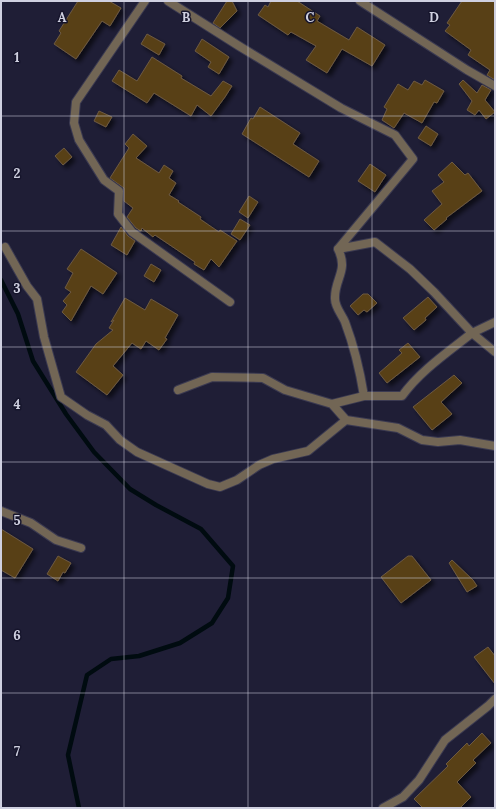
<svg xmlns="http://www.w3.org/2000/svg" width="496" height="809" font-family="Lora,serif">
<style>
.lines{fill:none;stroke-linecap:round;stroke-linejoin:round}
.stream{stroke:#000b10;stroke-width:4.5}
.building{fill:#593f18;stroke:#6d5a41;filter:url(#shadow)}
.street-casing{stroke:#3b3a51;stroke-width:10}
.street{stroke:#726655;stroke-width:8}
.grid{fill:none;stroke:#cfd0e0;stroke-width:1;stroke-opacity:0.55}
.grid-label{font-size:13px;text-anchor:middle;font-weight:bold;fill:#cfd0e0;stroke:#16152c;stroke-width:3;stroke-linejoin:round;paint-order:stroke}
</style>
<defs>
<filter id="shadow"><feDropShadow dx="3.5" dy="3.5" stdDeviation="2" flood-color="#0009"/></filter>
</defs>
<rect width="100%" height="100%" fill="#1f1e36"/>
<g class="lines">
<path class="stream" d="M1,280L18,314L33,361L66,414L94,452L130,489L156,505L201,529L233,566L228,598L212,623L180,643L139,656L111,659L87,675L68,755L79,808"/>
</g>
<path class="building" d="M78,1H109L121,8L110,26L102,21L76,59L54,44L61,33L59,31Z
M227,1H232L237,11L220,28L213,23Z
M271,1H297L320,16L317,21L349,40L357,27L385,45L372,66L342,49L327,73L306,60L316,46L291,32L288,35L258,15L265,5L268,7Z
M462,1H495V80L487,75L490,70L468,55L471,50L445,31L450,25L447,23Z
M147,34L165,44L159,55L141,44Z
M202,39L229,57L219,74L208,67L211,62L195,51Z
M152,57L182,76L181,78L211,96L223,81L232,86L225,97L211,116L197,105L191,116L154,93L147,103L112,81L119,70L137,81Z
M425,80L444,91L437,103L434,102L422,123L404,113L394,128L382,120L387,109L384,107L398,84L408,90L414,81L422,85Z
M463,80L477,93L482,85L491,90L485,100L495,112L486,119L479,110L475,115L467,110L472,101L459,84Z
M260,107L300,133L293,144L319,161L309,177L242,134L251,118L253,119Z
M99,111L112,117L106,127L94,121Z
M426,126L438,134L431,146L418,138Z
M133,134L147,146L136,158L159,173L164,165L173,171L169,178L176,183L169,195L179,201L178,202L201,217L200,219L219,232L220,230L237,241L219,267L211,259L204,270L194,264L195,262L155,235L153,237L142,228L141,231L136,228L127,217L133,208L124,201V188L110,178L129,148L125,144Z
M64,148L72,157L63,165L55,156Z
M452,162L465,175L468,173L482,191L446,218L447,219L434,230L424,220L442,204L432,191L444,182L438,175Z
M370,164L386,175L375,192L358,181Z
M249,196L258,202L248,218L239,212Z
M240,219L250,225L240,240L231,234Z
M121,227L128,236L135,241L127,255L111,245Z
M81,249L117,273L103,294L91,286L71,321L62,312L67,305L63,301L71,292L65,288L73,273L67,269Z
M151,264L161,270L154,282L144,276Z
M363,294H368L377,303L367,312L364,310L358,315L350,306Z
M428,297L437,307L425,318L426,320L414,330L403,318Z
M125,298L145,310L151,299L178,315L165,338L167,339L159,350L146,341L141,349L132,343L113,366L123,375L107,395L76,372L96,344L113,330L109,328L114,320L111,322Z
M408,343L420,357L387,383L379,373L402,353L399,350Z
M454,375L462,383L441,402L452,414L432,430L413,407Z
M1,529L33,549L15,578L1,570Z
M58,556L71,563L65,573L63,572L58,581L47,574Z
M408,556H412L431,580L401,603L381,577Z
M452,560L473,580L477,586L467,592L449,563Z
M488,647L495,656V684L474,657Z
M482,733L491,743L473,760L476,763L457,782L471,797L460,808H423L414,799L448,766L446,764L467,743L469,746Z"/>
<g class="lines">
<defs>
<path id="street" d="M145,1L76,102L74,123L79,140L104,180L119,191L118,214L132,232L230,302
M168,1L239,46L341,108L395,135L413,159L338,249C349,271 334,279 335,299C335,307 342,315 345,322C354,346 360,371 364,396H402C420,371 448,352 472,333L495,352
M360,1L467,70L495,86
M5,247L27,286L37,299L44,337L61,397L87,415L106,425L120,440L137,452L208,484L220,487L237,480L259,465L273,459L308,451L346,420L398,428L422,440L438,442L460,440L495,446
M338,249L375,242L410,269L434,292L472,333L495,322
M178,390L212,377L263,378L285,390L332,404L346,420
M332,404L364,396
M1,511L31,523L56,540L81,548
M383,808L403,797L419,780L445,740L488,706L495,699"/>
</defs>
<use href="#street" class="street-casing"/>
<use href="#street" class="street"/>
</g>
<path class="grid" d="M124,1V808M248,1V808M372,1V808M1,116H495M1,231H495M1,347H495M1,462H495M1,578H495M1,693H495"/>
<g class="grid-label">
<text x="62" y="22">A</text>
<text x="186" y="22">B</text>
<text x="310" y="22">C</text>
<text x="434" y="22">D</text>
<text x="17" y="62">1</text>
<text x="17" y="178">2</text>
<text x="17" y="293">3</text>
<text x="17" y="409">4</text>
<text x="17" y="525">5</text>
<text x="17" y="640">6</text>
<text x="17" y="756">7</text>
</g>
<rect width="496" height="809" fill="none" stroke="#cfd0e0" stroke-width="4"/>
</svg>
